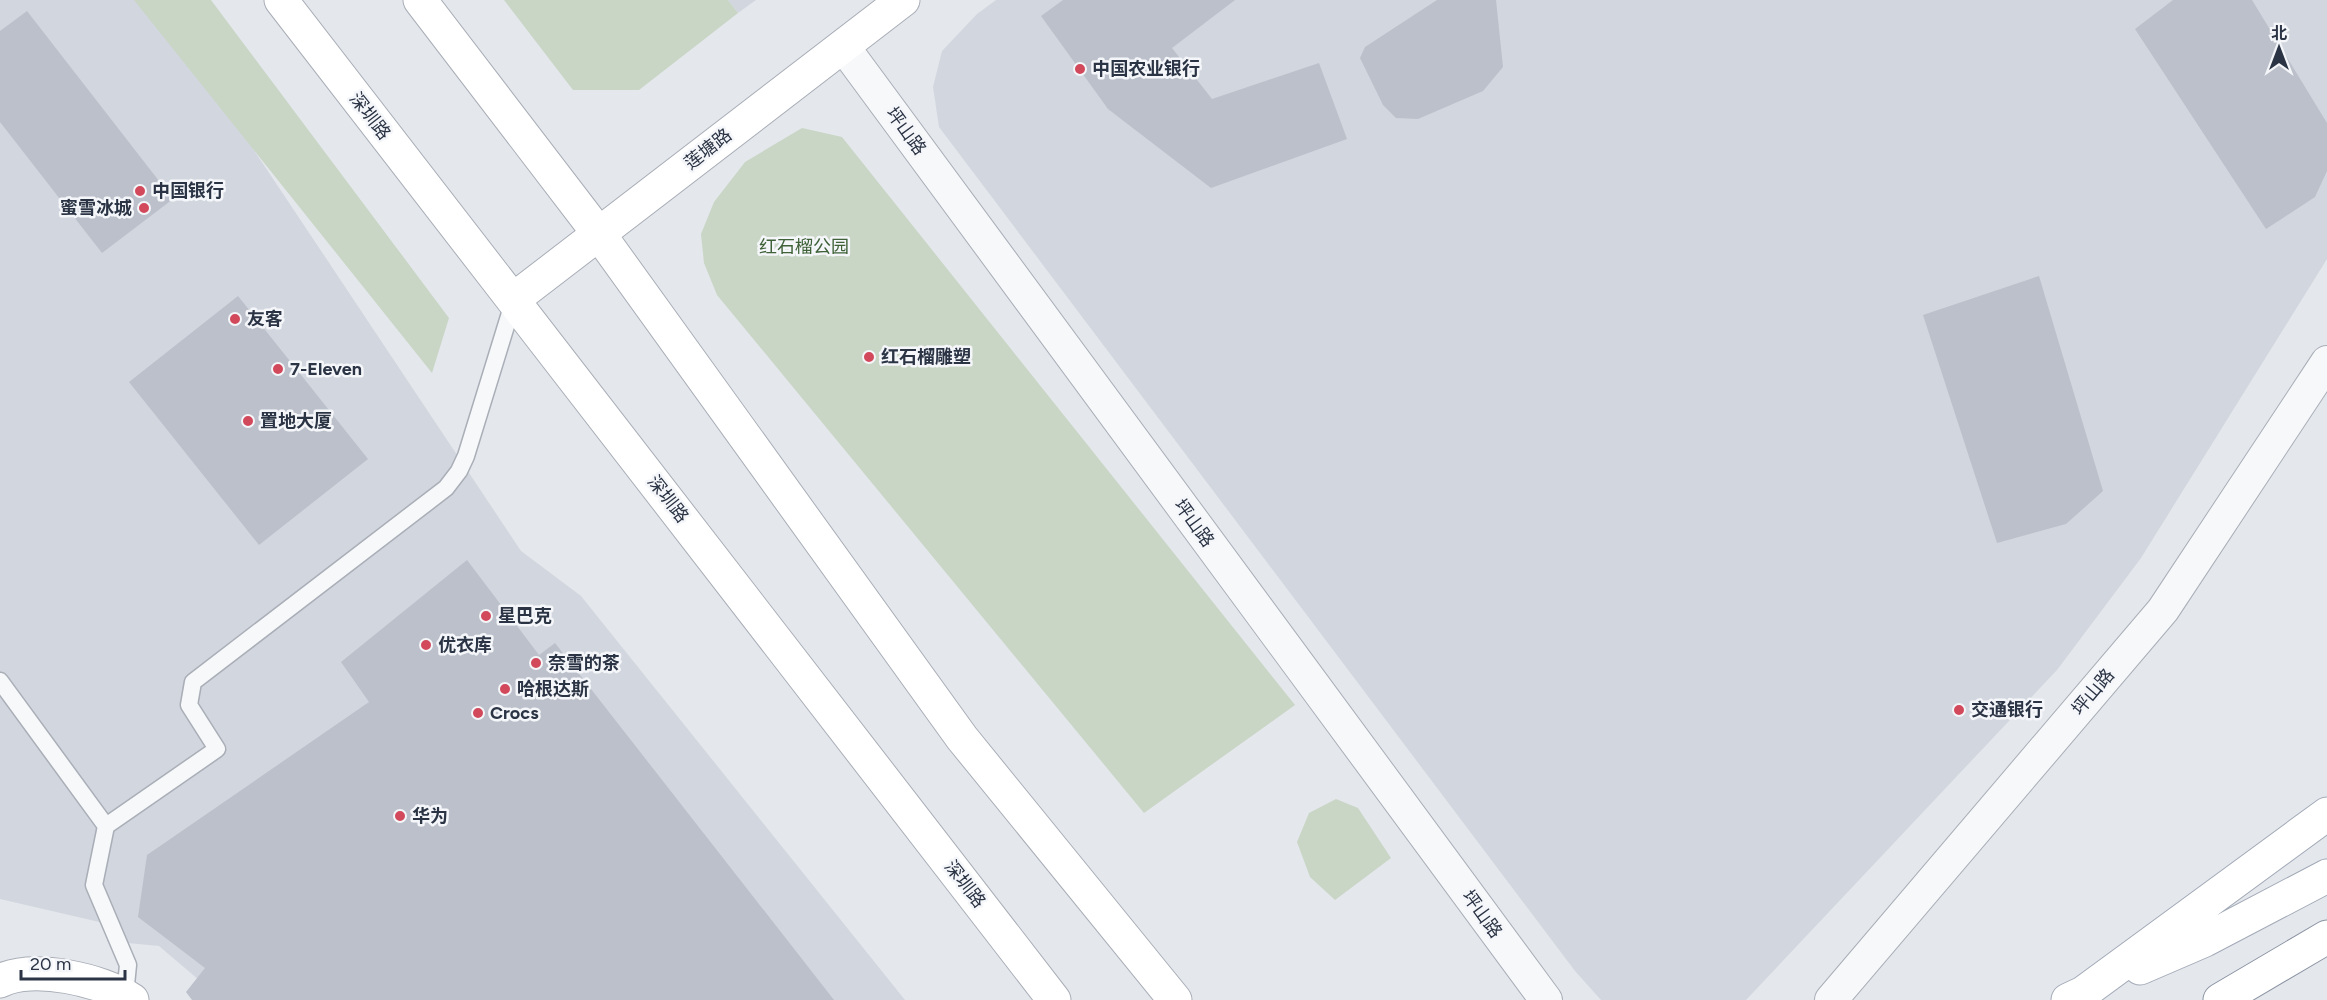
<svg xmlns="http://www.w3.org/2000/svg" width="2327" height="1000" font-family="Figtree,'Noto Sans SC',sans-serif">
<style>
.built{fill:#d2d6de}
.green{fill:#c9d6c5}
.building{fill:#bbc0ca}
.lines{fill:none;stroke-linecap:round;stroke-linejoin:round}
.lane-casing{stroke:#a9aeb7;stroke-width:19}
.street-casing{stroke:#a9aeb7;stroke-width:34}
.secondary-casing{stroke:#a9aeb7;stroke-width:35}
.primary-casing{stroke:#a3abb8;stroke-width:35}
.highway-casing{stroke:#8b94a3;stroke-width:35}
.lane{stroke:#f7f8fa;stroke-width:16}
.street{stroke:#f7f8fa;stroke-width:32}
.secondary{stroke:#fff;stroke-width:33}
.primary{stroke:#fff;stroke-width:33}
.highway{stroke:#fff;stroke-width:33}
.poi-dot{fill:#d1495b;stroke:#f4f6f9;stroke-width:2}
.labels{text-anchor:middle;stroke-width:5;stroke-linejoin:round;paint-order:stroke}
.poi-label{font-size:18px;font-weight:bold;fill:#2b3445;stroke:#f4f6f9;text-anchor:start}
.street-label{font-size:18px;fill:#2b3445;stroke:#f4f6f9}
.park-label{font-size:18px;fill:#3f6138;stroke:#f4f6f9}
</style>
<rect width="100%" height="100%" fill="#e4e7ec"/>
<path class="built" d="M0,0H154L521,551L581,596L905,1000H214L199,980L159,946L107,941L108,924L0,899Z
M728,0H756L738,13Z
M996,0H2327V259L2141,558L2057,670L1746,1000H1601L1575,971L939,127L933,87L942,51L977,14Z"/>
<path class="green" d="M134,0H211L449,318L432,373Z
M504,0H728L738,13L639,90H573Z
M802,128L842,137L1295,705L1144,813L717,295L704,263L701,234L714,202L745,162Z
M1336,799L1358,808L1391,858L1335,900L1310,877L1297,842L1309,813Z"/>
<path class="building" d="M1063,0H1235L1172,48L1212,99L1319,63L1347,139L1211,188L1108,109L1041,16Z
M1437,0H1496L1503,67L1483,91L1418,119L1396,118L1383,105L1360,58L1365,47Z
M2173,0H2252L2327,123V171L2315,197L2266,229L2135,29Z
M27,11L173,199L102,253L0,122V31Z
M2039,276L2103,491L2066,524L1997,543L1923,315Z
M238,296L368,459L259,545L129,382Z
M467,560L539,655L555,643L834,1000H192L186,992L205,968L138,917L147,855L369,702L341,662Z"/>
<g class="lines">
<defs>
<path id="lane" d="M0,681L106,826
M125,995L128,965L94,885L106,826L217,749L189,705L193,682L446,488L459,471L466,456L514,300"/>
<path id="street" d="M843,46L1546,1000
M1831,1000L2163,610L2327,362"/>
<path id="secondary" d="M281,0L1054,1000
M420,0L599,234L962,738L1175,1000
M514,299L903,0
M0,981C32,964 103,980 132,1000"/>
<path id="primary" d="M2140,968L2205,940L2327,876
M2068,1000L2083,993L2327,814"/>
<path id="highway" d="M2220,1000L2327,937"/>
</defs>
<use href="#lane" class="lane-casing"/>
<use href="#street" class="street-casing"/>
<use href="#secondary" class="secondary-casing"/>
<use href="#primary" class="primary-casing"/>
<use href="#highway" class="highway-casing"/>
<use href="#lane" class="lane"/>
<use href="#street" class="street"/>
<use href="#secondary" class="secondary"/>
<use href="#primary" class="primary"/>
<use href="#highway" class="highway"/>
</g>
<g class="poi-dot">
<circle cx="1080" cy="69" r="6"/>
<circle cx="140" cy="191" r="6"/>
<circle cx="144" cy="208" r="6"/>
<circle cx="235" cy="319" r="6"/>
<circle cx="869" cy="357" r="6"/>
<circle cx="278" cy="369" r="6"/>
<circle cx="248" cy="421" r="6"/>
<circle cx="486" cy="616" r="6"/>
<circle cx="426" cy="645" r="6"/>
<circle cx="536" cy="663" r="6"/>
<circle cx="505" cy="689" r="6"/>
<circle cx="1959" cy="710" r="6"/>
<circle cx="478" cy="713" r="6"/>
<circle cx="400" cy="816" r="6"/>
</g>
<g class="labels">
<g class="poi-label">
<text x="1092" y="75">中国农业银行</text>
<text x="152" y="197">中国银行</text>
<text x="132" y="214" text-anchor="end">蜜雪冰城</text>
<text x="247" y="325">友客</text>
<text x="881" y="363">红石榴雕塑</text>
<text x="290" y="375">7-Eleven</text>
<text x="260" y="427">置地大厦</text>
<text x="498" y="622">星巴克</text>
<text x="438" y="651">优衣库</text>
<text x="548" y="669">奈雪的茶</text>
<text x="517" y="695">哈根达斯</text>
<text x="1971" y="716">交通银行</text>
<text x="490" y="719">Crocs</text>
<text x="412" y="822">华为</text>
</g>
<g class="street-label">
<text transform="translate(370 116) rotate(52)" y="6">深圳路</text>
<text transform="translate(906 131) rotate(54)" y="6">坪山路</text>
<text transform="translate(708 149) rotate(-38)" y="6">莲塘路</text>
<text transform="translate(668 499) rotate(52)" y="6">深圳路</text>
<text transform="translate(1194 523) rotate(54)" y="6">坪山路</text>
<text transform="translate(2093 692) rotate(-50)" y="6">坪山路</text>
<text transform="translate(965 884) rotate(52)" y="6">深圳路</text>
<text transform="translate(1482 914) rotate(54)" y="6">坪山路</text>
</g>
<g class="park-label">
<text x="804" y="253">红石榴公园</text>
</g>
</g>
<g transform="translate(2279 48)" stroke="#f4f6f9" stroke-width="4.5" paint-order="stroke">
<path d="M0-4.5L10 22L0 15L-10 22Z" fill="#2b3445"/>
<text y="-9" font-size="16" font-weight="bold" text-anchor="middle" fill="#2b3445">北</text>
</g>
<path d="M21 970v9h104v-9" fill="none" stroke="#2b3445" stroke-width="3"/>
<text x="30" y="970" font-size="18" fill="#2b3445" stroke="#f4f6f9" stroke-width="4.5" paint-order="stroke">20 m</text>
</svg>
